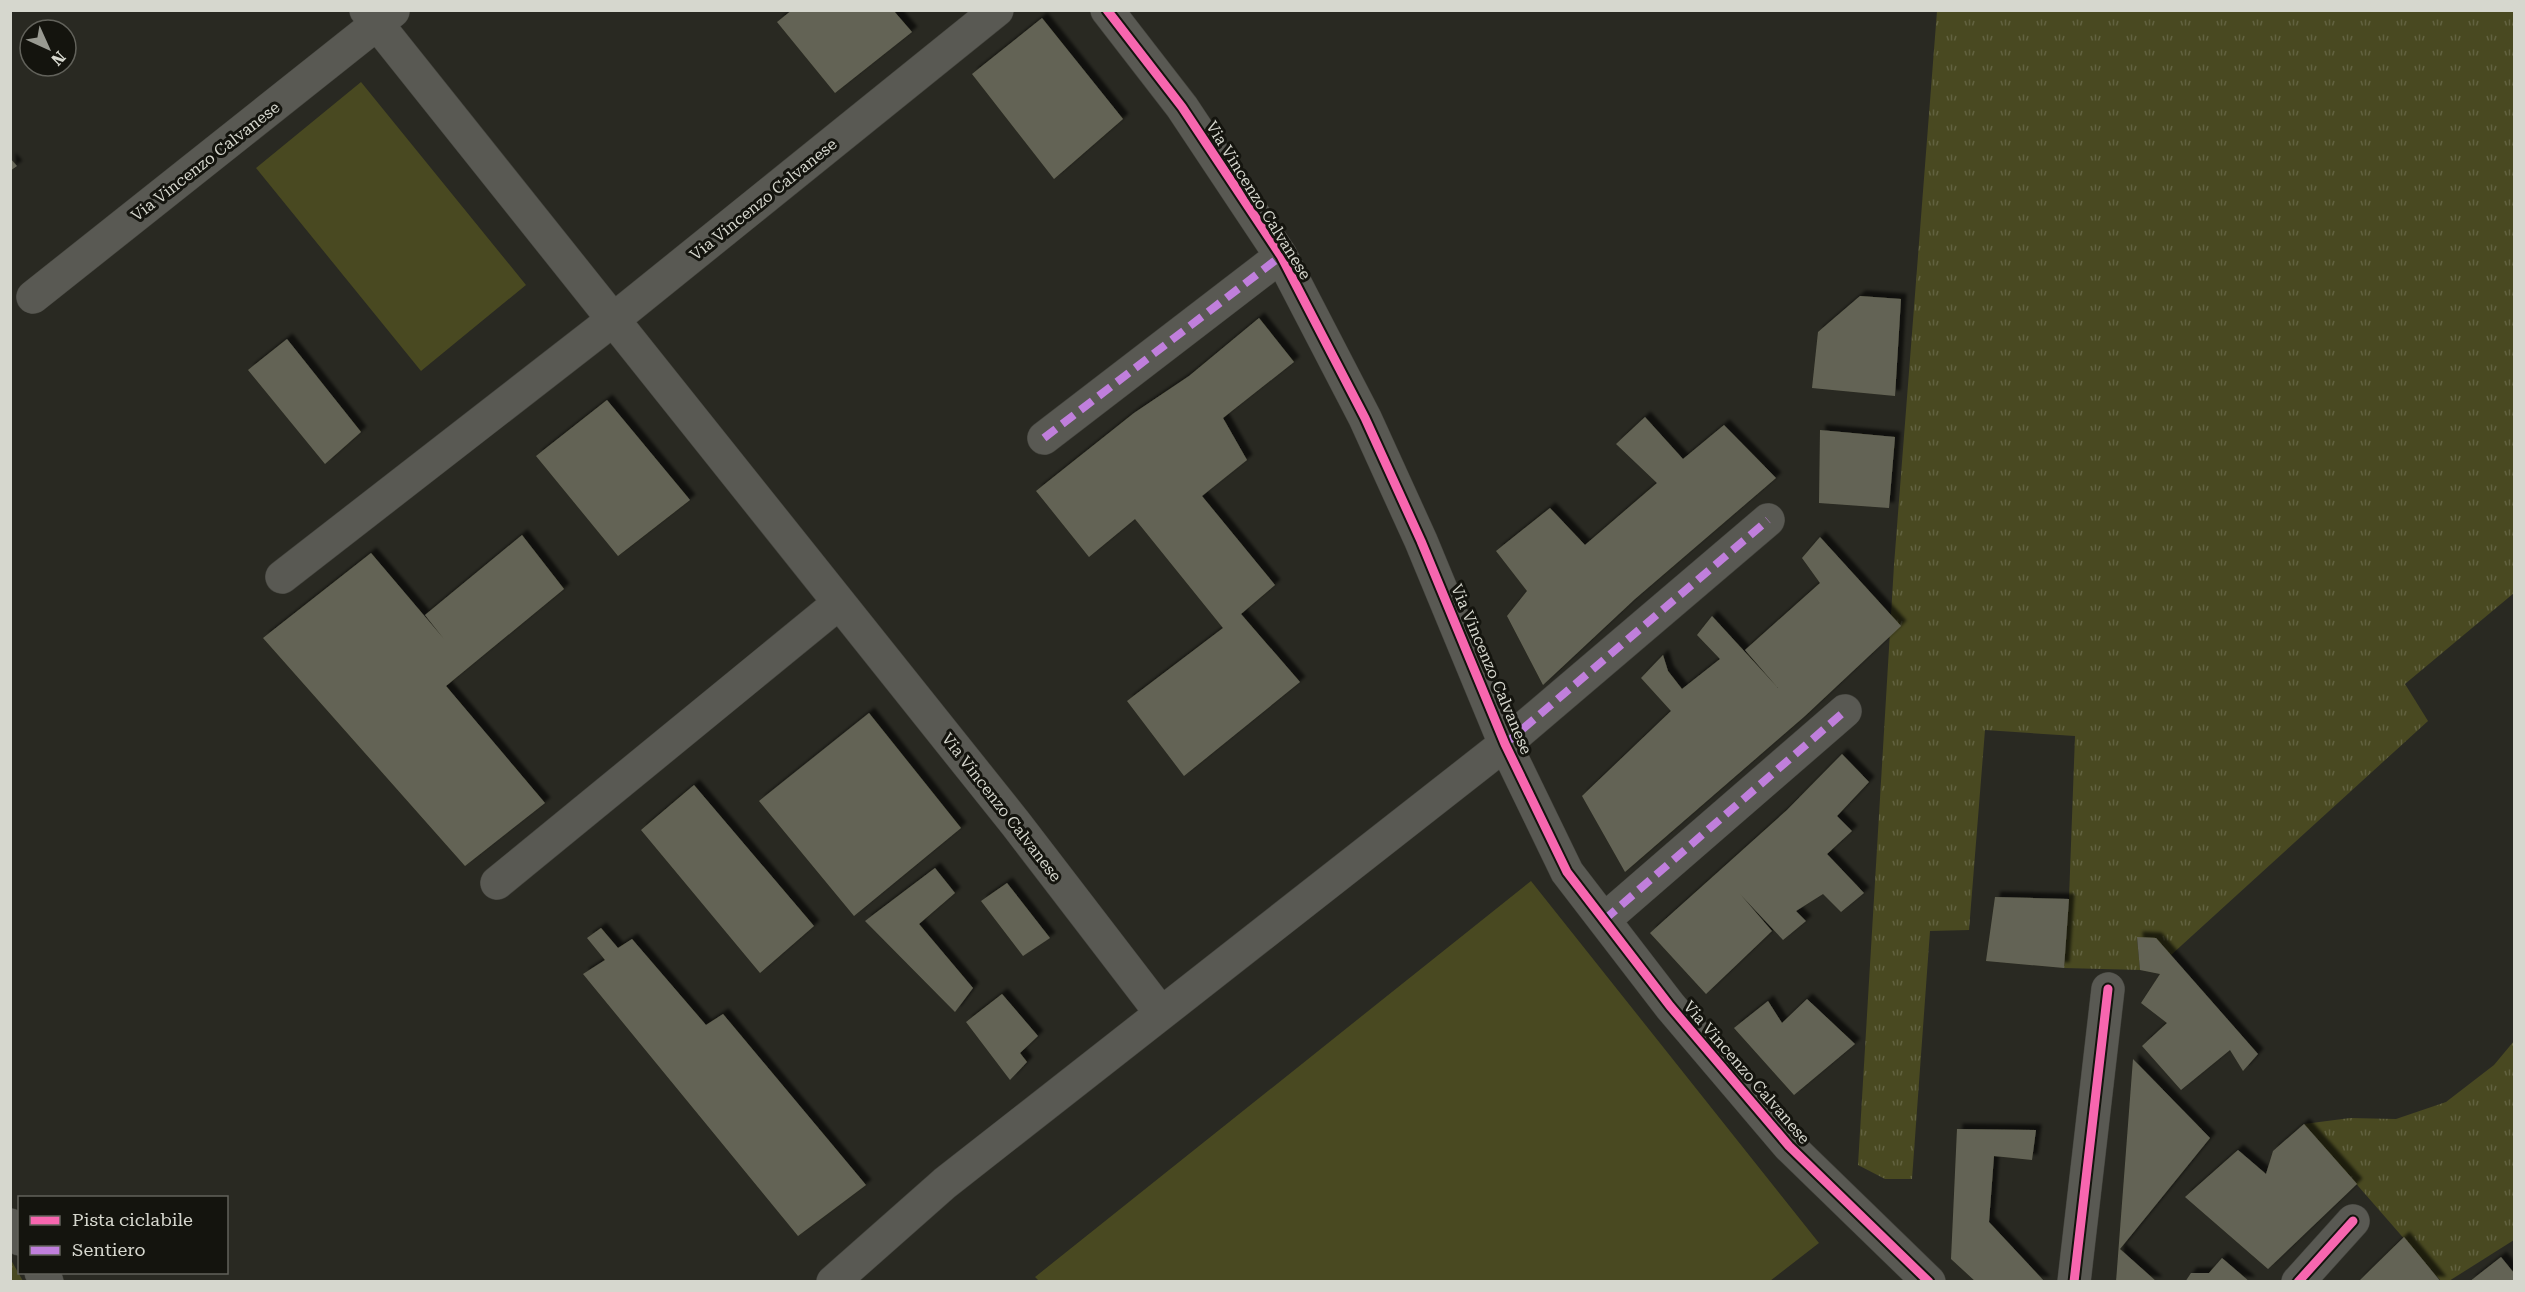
<svg xmlns="http://www.w3.org/2000/svg" width="2525" height="1292" font-family="'Roboto Serif',serif">
<style>
.grass{fill:url(#grass-tufts)}
.garden{fill:#494921}
.building{fill:#646454;filter:url(#shadow)}
.lines{fill:none;stroke-linecap:round;stroke-linejoin:round}
.minor-casing{stroke:#44443e;stroke-width:34}
.minor{stroke:#595953;stroke-width:33}
.quiet{stroke:#c07fdc;stroke-width:8;stroke-dasharray:15 8;stroke-linecap:butt}
.cycleway-casing{stroke:#14140e;stroke-width:13}
.cycleway{stroke:#f766af;stroke-width:9}
.labels{text-anchor:middle;stroke-width:6;stroke-linejoin:round;paint-order:stroke}
.street-label{font-size:16px;fill:#d6d7ce;stroke:#14140e}
</style>
<defs>
<pattern id="grass-tufts" width="24" height="20" patternUnits="userSpaceOnUse" patternTransform="scale(1.5)"><rect width="24" height="20" fill="#494921"/><path d="M3 7l-1-3M5 7V3M7 7l1-3M15 17l-1-3M17 17v-4M19 17l1-3" fill="none" stroke="#626240"/></pattern>
<filter id="shadow"><feDropShadow dx="5.5" dy="-5.5" stdDeviation="1.5" flood-color="#0009"/></filter>
</defs>
<rect width="100%" height="100%" fill="#292922"/>
<path class="grass" d="M1937,11H2514V593L2405,684L2428,721L2171,955L2156,939L2137,938L2140,970L2064,968L2069,899L2075,736L1985,730L1969,930L1930,931L1912,1179H1885L1858,1165L1894,565Z
M2514,1041V1240L2449,1281H2441L2304,1124L2350,1118L2396,1119L2446,1102L2494,1065Z
M11,1260L23,1281H11Z"/>
<path class="garden" d="M361,82L526,285L421,371L256,168Z
M1531,881L1819,1243L1770,1281H1039L1035,1277Z"/>
<path class="building" d="M792,10H893L912,32L835,93L777,22Z
M1042,18L1123,119L1054,179L972,74Z
M10,158L17,166L10,171Z
M1860,296L1901,299L1895,396L1812,388L1818,332Z
M1259,318L1294,362L1223,418L1247,460L1202,496L1275,585L1241,614L1300,682L1184,776L1127,701L1223,628L1135,519L1089,557L1036,491L1134,413L1189,376Z
M287,339L361,432L325,464L248,370Z
M607,400L690,500L618,556L536,456Z
M1645,417L1683,459L1724,425L1776,478L1635,599L1543,685L1507,616L1527,591L1496,551L1550,508L1585,545L1657,483L1616,444Z
M1820,430L1895,437L1889,508L1819,503Z
M522,535L564,589L446,686L545,803L465,866L263,638L371,553L444,639L425,615Z
M1820,537L1901,626L1805,716L1625,872L1582,796L1671,711L1641,678L1663,655L1668,671L1682,689L1720,659L1697,635L1712,616L1778,688L1745,650L1820,583L1802,558Z
M869,713L961,828L854,916L759,801Z
M1842,754L1869,782L1837,816L1852,831L1827,854L1864,893L1841,912L1823,894L1796,911L1806,921L1783,940L1740,894L1772,931L1706,994L1650,933L1787,810Z
M694,785L814,926L760,973L641,830Z
M935,868L955,893L919,924L973,988L955,1012L865,921Z
M1007,883L1050,938L1023,956L981,901Z
M1995,897L2069,899L2064,968L1986,961Z
M601,928L618,948L632,939L706,1025L723,1014L866,1185L798,1236L583,974L605,960L587,938Z
M2137,937L2156,938L2258,1054L2243,1071L2230,1050L2181,1090L2142,1046L2167,1023L2141,1003L2160,974L2140,970Z
M1002,994L1038,1036L1020,1053L1027,1062L1010,1080L966,1022Z
M1807,999L1855,1044L1794,1095L1734,1028L1768,1001L1782,1023Z
M2133,1059L2210,1138L2120,1249L2157,1282H2116Z
M2304,1124L2357,1184L2268,1269L2185,1197L2238,1150L2266,1174L2273,1151Z
M1957,1129L2036,1130L2032,1160L1994,1156L1989,1222L2045,1282H1976L1951,1259Z
M2404,1237L2441,1282H2358Z
M2501,1257L2514,1273V1282H2469Z
M2222,1258L2250,1282H2185L2191,1273H2209Z"/>
<g class="lines">
<defs>
<path id="minor" d="M366,10L1016,824L1161,1013
M1107,10L1182,107L1281,256L1365,418L1421,541L1505,744L1567,872L1670,1006L1789,1146L1929,1282
M33,297L393,11
M1044,438L1281,256
M282,577L614,319L997,10
M497,883L839,603
M1604,920L1845,711
M10,1225L20,1239
M41,1272L47,1282
M833,1282L945,1183L1505,744L1768,520
M2074,1282L2108,989
M2298,1282L2353,1221"/>
</defs>
<use href="#minor" class="minor-casing"/>
<use href="#minor" class="minor"/>
<path class="quiet" d="M1044,438L1281,256
M1505,744L1768,520
M1604,920L1845,711"/>
<defs>
<path id="cycleway" d="M1107,10L1182,107L1281,256L1365,418L1421,541L1505,744L1567,872L1670,1006L1789,1146L1929,1282
M2074,1282L2108,989
M2298,1282L2353,1221"/>
</defs>
<use href="#cycleway" class="cycleway-casing"/>
<use href="#cycleway" class="cycleway"/>
</g>
<g class="labels">
<g class="street-label">
<text transform="translate(205 161) rotate(-38)" y="6">Via Vincenzo Calvanese</text>
<text transform="translate(763 199) rotate(-39)" y="6">Via Vincenzo Calvanese</text>
<text transform="translate(1259 200) rotate(58)" y="6">Via Vincenzo Calvanese</text>
<text transform="translate(1492 669) rotate(67)" y="6">Via Vincenzo Calvanese</text>
<text transform="translate(1002 807) rotate(52)" y="6">Via Vincenzo Calvanese</text>
<text transform="translate(1747 1072) rotate(49)" y="6">Via Vincenzo Calvanese</text>
</g>
</g>
<rect width="2525" height="1292" fill="none" stroke="#d6d7ce" stroke-width="24"/>
<rect x="18" y="1196" width="210" height="78" fill="#14140e" stroke="#62625b" stroke-width="1.5"/>
<rect x="30" y="1216" width="30" height="9" fill="#f766af" stroke="#62625b" stroke-width="1.5"/>
<text x="72" y="1226" font-size="18" fill="#d6d7ce">Pista ciclabile</text>
<rect x="30" y="1246" width="30" height="9" fill="#c07fdc" stroke="#62625b" stroke-width="1.5"/>
<text x="72" y="1256" font-size="18" fill="#d6d7ce">Sentiero</text>
<g transform="translate(48 48) rotate(135)"><circle r="28" fill="#14140e" stroke="#62625b" stroke-width="1.5"/>
<path d="M0-4.5L10 22L0 15L-10 22Z" fill="#999a92"/>
<text y="-9" font-size="16" font-weight="bold" text-anchor="middle" fill="#d6d7ce">N</text>
</g>
</svg>
